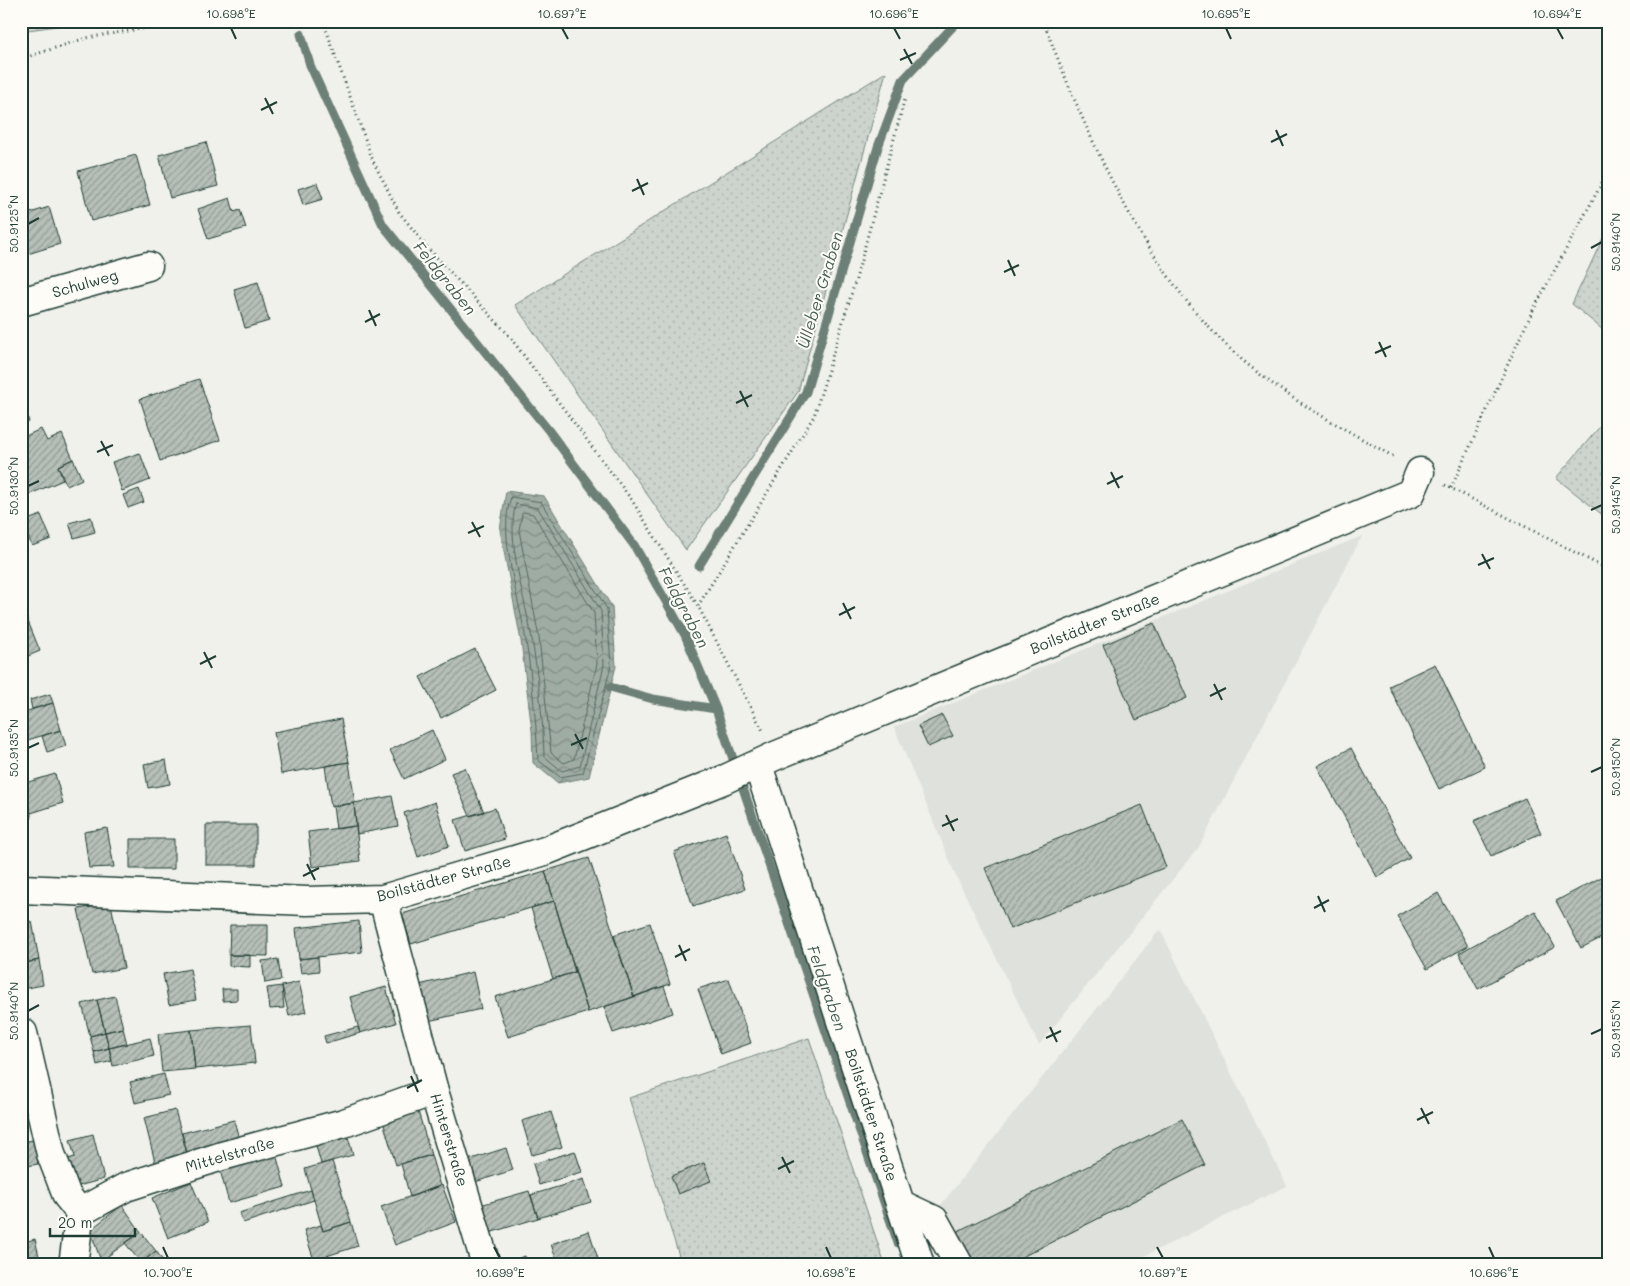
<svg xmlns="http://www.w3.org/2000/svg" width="1630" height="1286" font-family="Mali,sans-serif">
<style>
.built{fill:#dfe2dc}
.grass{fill:url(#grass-dots);stroke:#768880}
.water{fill:url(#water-waves);stroke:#6c8077}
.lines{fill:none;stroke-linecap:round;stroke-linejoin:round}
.shore{stroke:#526961;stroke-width:1}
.stream{stroke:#6c8077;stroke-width:9}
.building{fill:url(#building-hatch);stroke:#1f3d34}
.minor-casing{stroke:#1f3d34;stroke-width:31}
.path{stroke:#1f3d34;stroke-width:3;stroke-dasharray:1 4;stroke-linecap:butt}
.minor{stroke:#fdfcf7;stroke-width:28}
.ticks{fill:none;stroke:#1f3d34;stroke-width:2}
.labels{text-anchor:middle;stroke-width:4;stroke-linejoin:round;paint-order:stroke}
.street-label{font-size:15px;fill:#1f3d34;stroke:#fdfcf7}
.water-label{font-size:16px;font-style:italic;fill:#455e56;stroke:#fdfcf7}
.neatline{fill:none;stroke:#1f3d34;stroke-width:2}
.ticks-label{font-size:12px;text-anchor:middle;fill:#1f3d34}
</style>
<defs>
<pattern id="grass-dots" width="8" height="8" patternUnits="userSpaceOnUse" patternTransform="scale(1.25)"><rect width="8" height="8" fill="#cdd3cd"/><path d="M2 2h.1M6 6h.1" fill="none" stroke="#b0b6b1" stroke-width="1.8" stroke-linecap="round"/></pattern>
<pattern id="water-waves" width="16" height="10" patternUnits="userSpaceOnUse" patternTransform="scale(1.25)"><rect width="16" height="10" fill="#9faca4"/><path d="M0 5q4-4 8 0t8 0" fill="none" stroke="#818d86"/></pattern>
<pattern id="building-hatch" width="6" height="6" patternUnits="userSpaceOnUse" patternTransform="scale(1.25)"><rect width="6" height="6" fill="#b6bfb8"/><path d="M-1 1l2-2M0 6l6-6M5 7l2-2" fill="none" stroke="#939c96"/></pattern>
</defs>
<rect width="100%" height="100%" fill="#f0f1eb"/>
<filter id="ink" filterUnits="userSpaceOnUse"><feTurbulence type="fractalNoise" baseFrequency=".02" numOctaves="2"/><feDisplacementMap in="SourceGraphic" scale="10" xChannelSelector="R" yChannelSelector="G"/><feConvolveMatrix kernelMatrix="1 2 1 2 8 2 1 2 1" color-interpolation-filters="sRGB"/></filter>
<g filter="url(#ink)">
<path class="built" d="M1362,536L1199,847L1039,1045L955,874L894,727Z
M1160,929L1287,1186L1126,1265H944L929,1220Z"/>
<path class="grass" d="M21,21H93L21,31Z
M886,72L798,392L686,550L515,305Z
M1609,225V335L1572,304Z
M1609,416V520L1556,478Z
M809,1038L885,1265H682L629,1098Z"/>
<path class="water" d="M506,491L544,496L612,607L616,666L589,777L558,783L533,763L532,731L521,641L500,530Z"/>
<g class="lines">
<path class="shore" d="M511,497L541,502L607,609L611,666L583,773L560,777L538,760C536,720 532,680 526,641C520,600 497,536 511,497Z
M516,504L538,508L601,611L604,665L580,766L562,771L544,756C543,717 538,678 532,639C526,603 505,537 516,504Z
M524,512L533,514L594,613L597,664L574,759L564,763L551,753L539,638L519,530L522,514Z"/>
<path class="stream" d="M301,34L310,65L383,225L549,431L634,545L685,635L716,709L898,1243
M699,566L806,392L878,147L903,80L958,21
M669,607L676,598
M610,687L653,699L716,709"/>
</g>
<path class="building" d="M206,142L218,186L170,198L159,155Z
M136,155L150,205L91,221L78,171Z
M317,183L323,199L303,205L298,189Z
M230,198L234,212L240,210L246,228L208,239L198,209Z
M49,207L60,244L21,256V216Z
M258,282L269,321L245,328L234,289Z
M199,379L220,440L160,461L140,399Z
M21,384L27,401L21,403Z
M26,411L29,422L21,425V412Z
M41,429L47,441L62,434L73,459L58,466L63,480L28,495L21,480V438Z
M140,453L150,480L122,491L112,462Z
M73,459L82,479L67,486L58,466Z
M139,489L144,502L128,508L123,495Z
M41,515L51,539L32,546L22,522Z
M91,517L95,532L74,538L69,523Z
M21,604L40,651L21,659Z
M1154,623L1187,698L1136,720L1103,645Z
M475,649L496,690L441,718L420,677Z
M1435,664L1485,767L1439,789L1389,686Z
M50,694L53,703L32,709L30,700Z
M53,703L61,730L21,742V713Z
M942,715L953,736L928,747L918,726Z
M341,719L349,762L281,774L274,732Z
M61,730L66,746L47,752L42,736Z
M432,730L445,759L404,779L390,750Z
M1351,748L1410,858L1377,877L1317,766Z
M166,760L170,784L148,788L144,764Z
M349,762L355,803L331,807L325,766Z
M465,768L484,812L470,816L451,773Z
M55,774L63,803L31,813L22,784Z
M21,784L32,818L21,821Z
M392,796L398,826L357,834L354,803Z
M1525,798L1541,833L1491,856L1474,821Z
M435,802L449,846L418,857L404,813Z
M354,803L356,826L336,829L333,806Z
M1142,805L1166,867L1010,929L985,868Z
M495,808L505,839L465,851L455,820Z
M206,825H256V865H206Z
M356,826L360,861L312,867L308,832Z
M107,828L114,867L89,868L84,832Z
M726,833L745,889L693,906L674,852Z
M130,839H174V869H130Z
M589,858L634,997L588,1012L545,871Z
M545,871L554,901L411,944L402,914Z
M1609,873V934L1581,948L1556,901Z
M1438,893L1468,946L1427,969L1397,916Z
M554,901L575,972L553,979L531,908Z
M111,904L124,968L92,974L78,909Z
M1535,911L1555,947L1478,989L1459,953Z
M32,921L39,960L21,964V923Z
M359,921L362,952L299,959L296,928Z
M650,923L670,984L634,997L613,935Z
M230,925H268V956L229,955Z
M229,955H250V967L229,966Z
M318,957L319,971L301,973L299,959Z
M278,959L281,980L265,983L262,961Z
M39,960L43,985L21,989V964Z
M190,969L196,1000L169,1005L163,974Z
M473,972L481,1009L428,1021L419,985Z
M575,972L588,1012L508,1037L495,997Z
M729,979L751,1043L721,1054L698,989Z
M299,982L306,1012L289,1016L282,986Z
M282,986L284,1008L270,1009L267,988Z
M664,986L673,1013L613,1033L604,1007Z
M386,987L396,1023L360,1033L350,997Z
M222,989H237V1000L223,1001Z
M115,996L123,1028L105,1032L97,1000Z
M97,1000L105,1032L90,1036L82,1004Z
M251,1025L255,1063L195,1069L191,1030Z
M358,1027L360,1033L326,1043L324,1036Z
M123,1028L127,1044L109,1048L105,1032Z
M191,1030L195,1069L162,1072L158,1034Z
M105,1032L109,1048L94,1052L90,1036Z
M150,1038L154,1056L113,1066L109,1048Z
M109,1048L112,1061L97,1065L94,1052Z
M164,1074L169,1095L135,1103L130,1082Z
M21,1083L31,1120L21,1122Z
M417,1108L431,1155L396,1165L382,1118Z
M175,1110L188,1157L156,1166L144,1118Z
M551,1112L562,1147L532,1155L522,1121Z
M1182,1119L1205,1165L1006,1265H969L954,1233Z
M234,1120L240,1143L188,1157L182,1133Z
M347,1133L353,1155L321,1164L315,1142Z
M93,1134L104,1179L71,1188L64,1160L75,1157L70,1140Z
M34,1140L38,1164L21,1167V1142Z
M506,1148L513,1170L472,1183L465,1161Z
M575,1151L582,1172L539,1185L533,1164Z
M276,1154L285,1187L229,1203L220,1170Z
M431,1155L440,1186L410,1197L401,1164Z
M332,1161L351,1222L323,1231L305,1169Z
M704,1163L711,1181L678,1194L671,1176Z
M584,1179L591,1202L538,1218L531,1195Z
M191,1182L208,1222L168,1238L152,1198Z
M442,1185L456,1222L395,1245L381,1207Z
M311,1190L314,1200L243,1223L239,1213Z
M529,1191L538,1218L486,1234L477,1206Z
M122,1205L141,1232L101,1261L90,1230Z
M351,1222L358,1246L314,1260L304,1230L321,1225L323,1231Z
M589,1231L600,1265H558L551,1244Z
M141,1232L156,1251L141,1263L125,1243Z
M35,1239L41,1265H21V1243Z
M156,1251L166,1265H142L141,1263Z
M525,1256L528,1265H501Z"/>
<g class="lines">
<defs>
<path id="minor" d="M21,302L148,266
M758,765L920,1265
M21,889L307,901L383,899L545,851L723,780L775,756L1411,493L1420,472
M383,899L434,1091L486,1265
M23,1033L51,1154L67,1196L80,1212
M900,1204L934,1220L959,1265
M80,1212L126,1187L222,1156L344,1123L434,1091
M73,1265L80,1212"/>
</defs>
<use href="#minor" class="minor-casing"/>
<path class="path" d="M323,21L373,161L399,212L426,246L507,333L631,499L698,606L763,731
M1043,21C1089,140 1150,286 1252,368C1296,404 1347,430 1396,458
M21,59L86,38L188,21
M1445,485L1609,570
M1451,488L1531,314L1609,170
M698,606L814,416L856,279L905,98"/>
<use href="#minor" class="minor"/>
</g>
</g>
<path class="ticks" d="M231,28L236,39M562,28L568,39M894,28L900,39M1226,28L1231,39M1557,28L1563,39M904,49L912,64M900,60L916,53M265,98L273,114M261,110L277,102M1276,130L1283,146M1271,142L1287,134M637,179L644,195M632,191L648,183M28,224L39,218M1591,248L1602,242M1008,260L1015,276M1004,272L1019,265M369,310L376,326M365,322L380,314M1379,342L1386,357M1375,353L1391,346M740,391L748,407M736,403L752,395M101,441L109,456M97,452L113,445M1111,472L1119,488M1107,484L1123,476M28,486L39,481M1591,510L1602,505M472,522L480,537M468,533L484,526M1482,554L1490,569M1478,565L1494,558M843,603L851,619M839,615L855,607M204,652L212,668M200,664L216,656M1214,684L1222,700M1210,696L1226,688M575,734L583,749M571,745L587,738M28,748L39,743M1591,772L1602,767M946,815L954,831M942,826L958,819M307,864L315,880M303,876L319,868M1318,896L1325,912M1314,908L1329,900M679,945L686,961M675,957L690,949M28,1011L39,1005M1050,1027L1057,1042M1591,1034L1602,1029M1046,1038L1061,1031M411,1076L418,1092M407,1088L422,1080M1421,1108L1429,1124M1417,1120L1433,1112M782,1157L790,1173M778,1169L794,1161M163,1247L168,1258M494,1247L500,1258M826,1247L831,1258M1157,1247L1163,1258M1489,1247L1494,1258"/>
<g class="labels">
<g class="street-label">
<text transform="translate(85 284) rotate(-16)" y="5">Schulweg</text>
<text transform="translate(1095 624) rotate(-22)" y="5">Boilstädter Straße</text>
<text transform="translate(444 879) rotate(-15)" y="5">Boilstädter Straße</text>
<text transform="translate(871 1115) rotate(72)" y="5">Boilstädter Straße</text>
<text transform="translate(449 1140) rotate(73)" y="5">Hinterstraße</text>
<text transform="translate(230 1155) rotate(-16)" y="5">Mittelstraße</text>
</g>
<g class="water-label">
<text transform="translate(445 278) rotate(51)" y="6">Feldgraben</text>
<text transform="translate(820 290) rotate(-73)" y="6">Ülleber Graben</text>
<text transform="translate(684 607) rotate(62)" y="6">Feldgraben</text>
<text transform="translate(827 988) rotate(71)" y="6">Feldgraben</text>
</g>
</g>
<rect width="1630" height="1286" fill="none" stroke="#fdfcf7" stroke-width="55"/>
<path d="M50 1228v8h85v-8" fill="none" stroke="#1f3d34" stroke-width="2.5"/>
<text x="58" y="1228" font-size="15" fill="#1f3d34" stroke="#fdfcf7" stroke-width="4" paint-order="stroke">20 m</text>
<rect x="28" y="28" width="1574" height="1230" class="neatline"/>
<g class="ticks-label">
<text x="231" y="18">10.698°E</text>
<text x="562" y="18">10.697°E</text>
<text x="894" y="18">10.696°E</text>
<text x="1226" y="18">10.695°E</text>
<text x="1557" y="18">10.694°E</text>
<text transform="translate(14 224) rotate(-90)" y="4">50.9125°N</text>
<text transform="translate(1616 242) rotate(-90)" y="4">50.9140°N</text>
<text transform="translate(14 486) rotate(-90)" y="4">50.9130°N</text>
<text transform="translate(1616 505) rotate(-90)" y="4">50.9145°N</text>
<text transform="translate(14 748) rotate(-90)" y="4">50.9135°N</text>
<text transform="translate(1616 767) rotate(-90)" y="4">50.9150°N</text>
<text transform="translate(14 1011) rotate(-90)" y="4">50.9140°N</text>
<text transform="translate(1616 1029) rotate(-90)" y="4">50.9155°N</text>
<text x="168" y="1277">10.700°E</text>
<text x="500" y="1277">10.699°E</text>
<text x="831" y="1277">10.698°E</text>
<text x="1163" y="1277">10.697°E</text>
<text x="1494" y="1277">10.696°E</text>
</g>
</svg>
